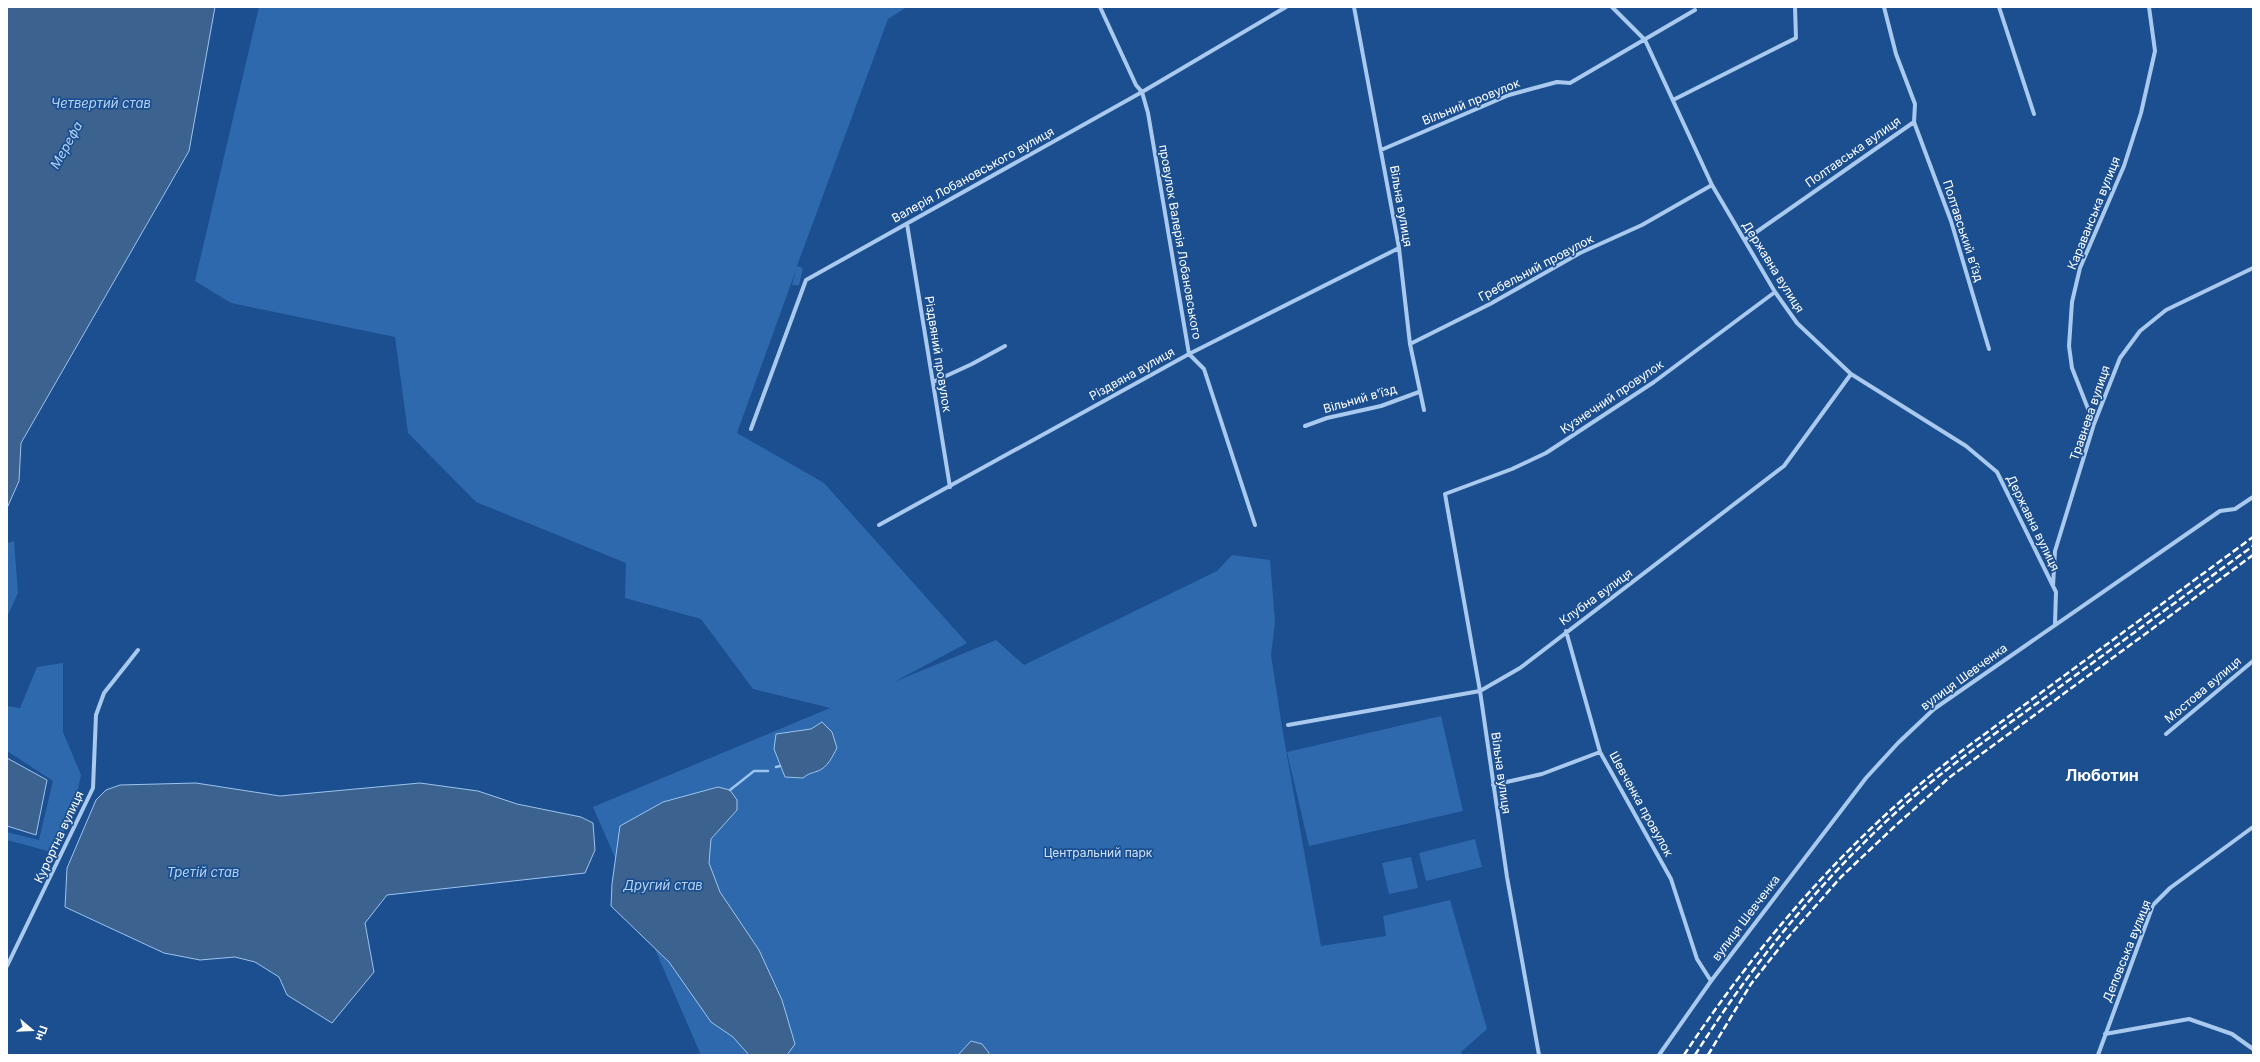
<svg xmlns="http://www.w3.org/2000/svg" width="2260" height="1062" font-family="Inter,sans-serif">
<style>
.green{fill:#2e69ad}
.water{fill:#3c6290;stroke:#9cc4f0}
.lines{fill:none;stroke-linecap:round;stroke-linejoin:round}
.stream{stroke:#9cc4f0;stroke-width:2.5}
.minor{stroke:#a9c9ee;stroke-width:4}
.rail{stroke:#fff;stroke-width:2.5;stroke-dasharray:7 3;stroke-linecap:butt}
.labels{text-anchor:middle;stroke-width:3.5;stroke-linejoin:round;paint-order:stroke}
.street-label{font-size:12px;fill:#fff;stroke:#1b4f8f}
.park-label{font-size:12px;fill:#cfe3fa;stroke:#1b4f8f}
.water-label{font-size:13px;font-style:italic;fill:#b5d3f5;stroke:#1b4f8f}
.district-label{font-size:16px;font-weight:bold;fill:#fff;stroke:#1b4f8f}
</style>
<rect width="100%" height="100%" fill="#1b4f8f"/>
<path class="green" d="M259,7H907L888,19L797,266L803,268L799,285H792L796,270L737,433L824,483L967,643L894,682L996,640L1024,665L1217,571L1232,555L1270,560L1275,622L1271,655L1283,733L1321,946L1386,936L1383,916L1450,900L1487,1029L1461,1052L1462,1055H701L593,807L830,708L753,689L701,619L625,598L626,563L476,502L408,433L395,337L231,303L195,281Z
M14,541L18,593L7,617V543Z
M63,663V732L81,775L73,811L55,853L7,840V832L39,840L53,781L7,751V706L20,708L37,667Z
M1441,716L1463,811L1309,846L1287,752Z
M1475,839L1482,867L1426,881L1419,853Z
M1411,857L1418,888L1389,894L1382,863Z"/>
<path class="water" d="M7,7H215L189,151L21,443L19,481L7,508Z
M822,722L832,732L837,748C832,757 828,767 818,771C812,773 807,774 803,778L785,777L774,749L776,734L811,729Z
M7,758L47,780L36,835L7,826Z
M196,783L280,796L420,783L478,791L517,804L581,817L593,823L595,850L585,873L387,895L365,923L374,972L332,1023L287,995L279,977L255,962L235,957L200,960L164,953L65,907L67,868L96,800L106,790L120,785Z
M718,787L730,790L737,800V810L711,839L709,863L720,892L759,950L782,1000L795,1044L787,1055H749L733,1037L711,1022L669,962L611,906L612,884L620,826L663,802Z
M971,1041L982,1044L989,1053V1055H958Z"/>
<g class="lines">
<path class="stream" d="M776,767L780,766
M730,790L754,771H768"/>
<path class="minor" d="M1100,7L1136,85L1142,92L1148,113L1189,354L1204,369L1255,525
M1354,7L1399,248L1410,344L1424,410
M1612,7L1645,40L1712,185L1775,292L1797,323L1851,374L1966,446L1997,472L2056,592L2055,624
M1999,7L2034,114
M1673,100L1796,38L1795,7
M1914,122L1951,221L1989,349
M1381,150L1509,95L1557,82L1570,83L1695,10
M907,224L950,487
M1745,240L1914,122L1915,104L1896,54L1884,7
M1410,344L1490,304L1580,253L1642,225L1712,185
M933,382L972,364L1005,346
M2094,424L2072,368L2069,346L2072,302L2080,268L2124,166L2141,113L2155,51L2149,7
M1305,426L1327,418L1381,406L1419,392
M751,429L806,280L1142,92L1286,7
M879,525L1189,354L1399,248
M2053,586L2055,551L2094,424L2120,358L2140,331L2166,310L2253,268
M1566,631L1600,752L1671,879L1697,959L1711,981
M1288,725L1480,691L1520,668L1784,466L1851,374
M2166,734L2253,661
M1493,785L1542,774L1600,752
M7,966L93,788L96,715L104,693L138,650
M2105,1034L2189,1019L2232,1034L2253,1049
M1539,1055L1507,877L1480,691L1445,494L1512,469L1546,453L1654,382L1775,292
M1659,1055L1711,981L1866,778L1898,743L1934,709L2220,511L2235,509L2253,497
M2098,1055L2153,905L2170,888L2253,827"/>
<path class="rail" d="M1684,1055C1760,940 1853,833 1963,750L2253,537
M1695,1055C1759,953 1841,855 1935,779C1970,751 2007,725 2043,699C2113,648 2183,597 2253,546
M1708,1055L1751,984L1784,942L1841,877L1894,827L1950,777L2253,555"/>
</g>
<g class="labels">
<g class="street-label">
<text transform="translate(1471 102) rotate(-22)" y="4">Вільний провулок</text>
<text transform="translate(1853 152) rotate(-35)" y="4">Полтавська вулиця</text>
<text transform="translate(973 175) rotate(-29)" y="4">Валерія Лобановського вулиця</text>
<text transform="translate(1401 206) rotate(80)" y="4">Вільна вулиця</text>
<text transform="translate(2094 213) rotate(-68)" y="4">Караванська вулиця</text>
<text transform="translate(1963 231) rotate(72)" y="4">Полтавський в’їзд</text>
<text transform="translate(1180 242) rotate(80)" y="4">провулок Валерія Лобановського</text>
<text transform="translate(1773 267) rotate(58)" y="4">Державна вулиця</text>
<text transform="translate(1536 268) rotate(-28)" y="4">Гребельний провулок</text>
<text transform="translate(938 354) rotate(81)" y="4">Різдвяний провулок</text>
<text transform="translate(1132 374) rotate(-29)" y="4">Різдвяна вулиця</text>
<text transform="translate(1612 397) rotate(-34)" y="4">Кузнечний провулок</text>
<text transform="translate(1360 399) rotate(-16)" y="4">Вільний в'їзд</text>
<text transform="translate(2090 413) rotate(-71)" y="4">Травнева вулиця</text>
<text transform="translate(2033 523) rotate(64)" y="4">Державна вулиця</text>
<text transform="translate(1596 597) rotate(-36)" y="4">Клубна вулиця</text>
<text transform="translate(1964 677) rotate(-36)" y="4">вулиця Шевченка</text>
<text transform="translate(2203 690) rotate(-40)" y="4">Мостова вулиця</text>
<text transform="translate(1501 773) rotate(82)" y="4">Вільна вулиця</text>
<text transform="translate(1641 804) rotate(61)" y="4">Шевченка провулок</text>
<text transform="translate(59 837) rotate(-65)" y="4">Курортна вулиця</text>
<text transform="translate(1746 918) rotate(-53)" y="4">вулиця Шевченка</text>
<text transform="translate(2127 951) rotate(-68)" y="4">Деповська вулиця</text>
</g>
<g class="park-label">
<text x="1098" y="857">Центральний парк</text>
</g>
<g class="water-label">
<text x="101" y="108">Четвертий став</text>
<text transform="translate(66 145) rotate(-61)" y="5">Мерефа</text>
<text x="203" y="877">Третій став</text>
<text x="663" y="890">Другий став</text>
</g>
<g class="district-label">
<text x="2102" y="781">Люботин</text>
</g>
</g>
<rect width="2260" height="1062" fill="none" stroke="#ffffff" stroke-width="16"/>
<g transform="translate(32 1030) rotate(109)" stroke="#1b4f8f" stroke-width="3" paint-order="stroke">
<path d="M0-3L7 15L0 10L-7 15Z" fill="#ffffff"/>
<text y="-6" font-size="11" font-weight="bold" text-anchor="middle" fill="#ffffff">Пн</text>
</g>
</svg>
